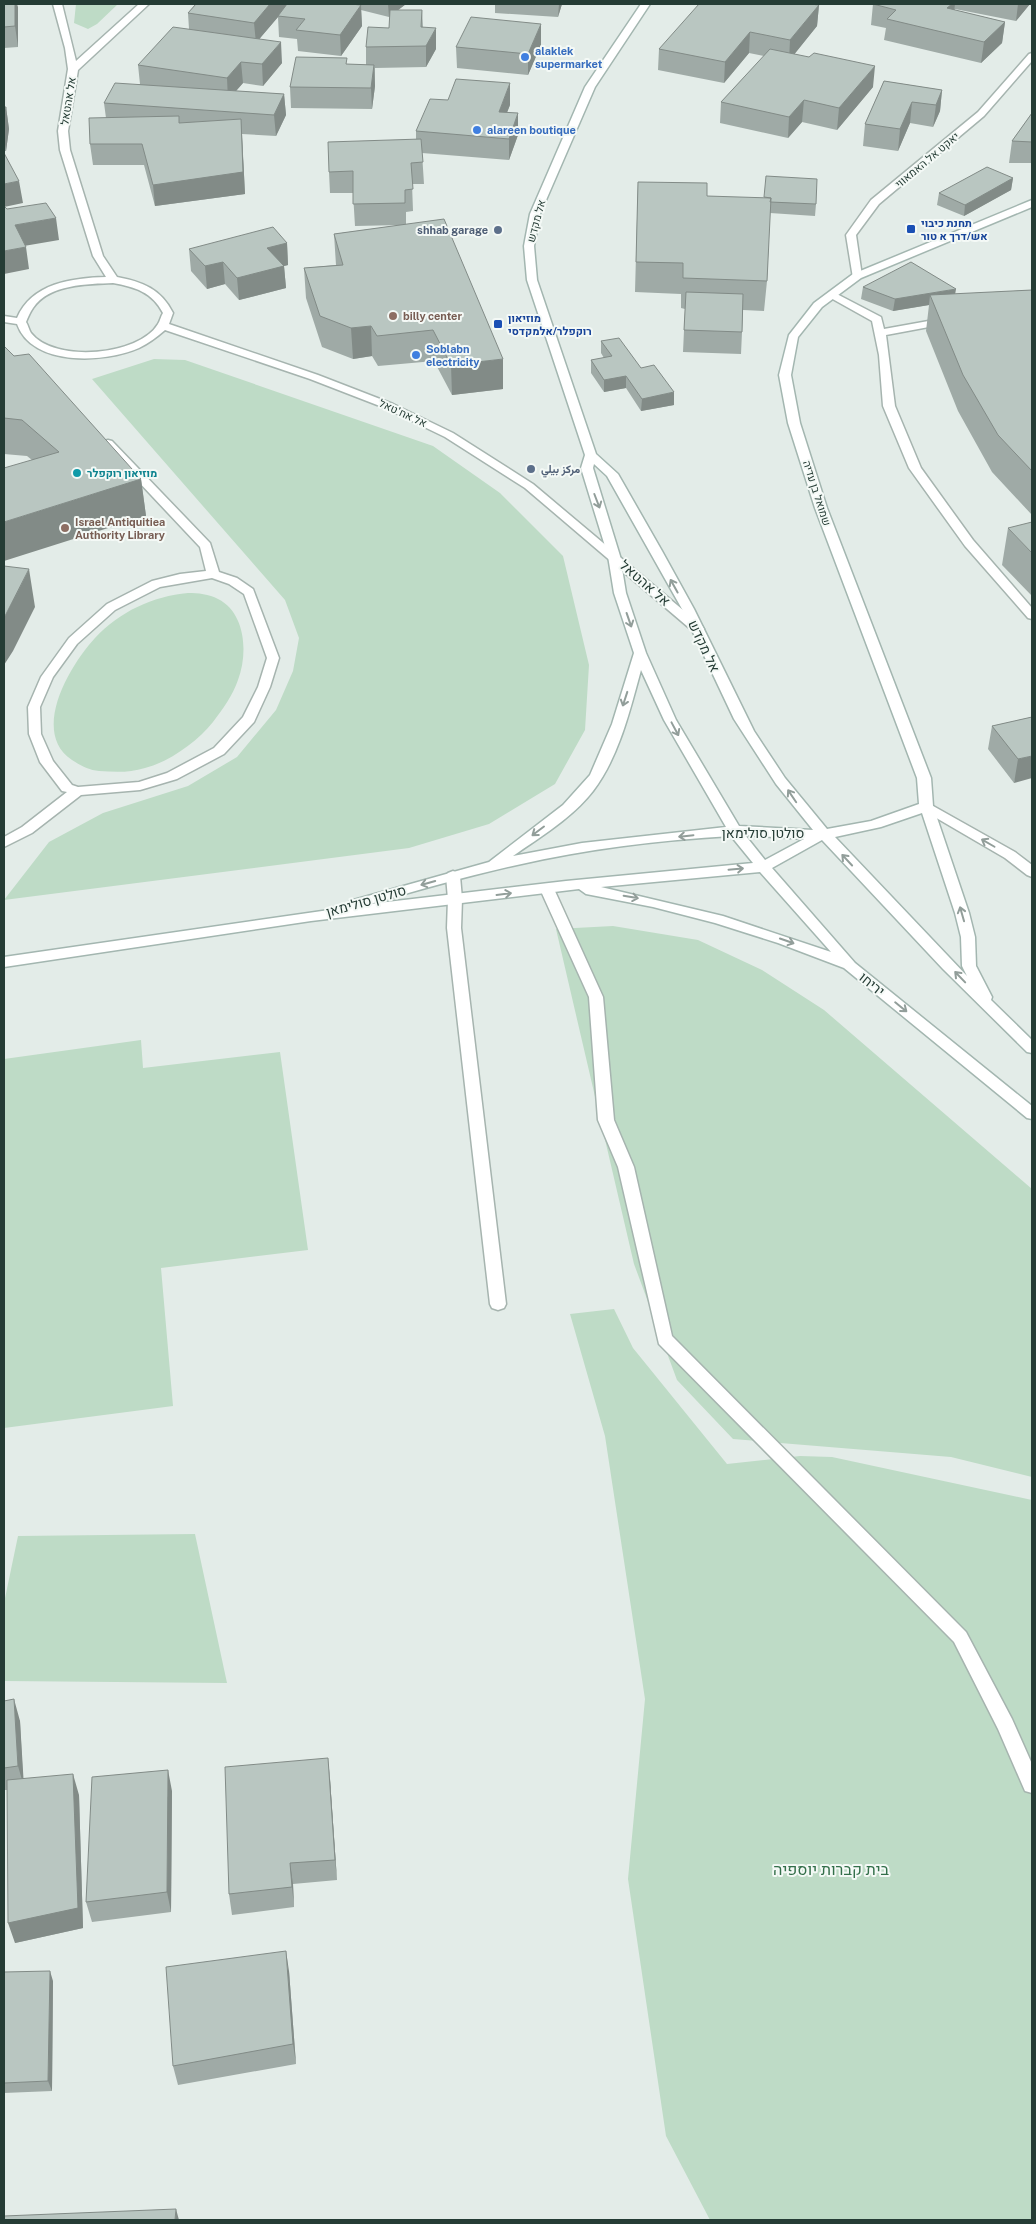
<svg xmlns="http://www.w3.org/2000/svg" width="1036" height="2224" font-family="'Public Sans',Vazirmatn,Heebo,sans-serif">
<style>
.green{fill:#bedbc6}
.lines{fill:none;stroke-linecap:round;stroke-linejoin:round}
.lane-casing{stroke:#a6b4af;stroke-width:3}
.street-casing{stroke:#a6b4af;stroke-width:3}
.secondary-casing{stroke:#a3b6b0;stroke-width:3}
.lane{fill:#fff;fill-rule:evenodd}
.street{fill:#fff;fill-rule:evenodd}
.secondary{fill:#fff;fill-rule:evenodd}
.wall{fill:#9faaa6}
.shaded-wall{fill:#828b87}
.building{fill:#b9c6c1;stroke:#828b87}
.oneway{stroke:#929e9a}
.shop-dot{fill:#3f7fe0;stroke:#f4f9f6;stroke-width:2}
.transit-dot{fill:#1a4fb4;stroke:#f4f9f6;stroke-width:2}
.service-dot{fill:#5c6f8a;stroke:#f4f9f6;stroke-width:2}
.education-dot{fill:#8d6e63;stroke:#f4f9f6;stroke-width:2}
.culture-dot{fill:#0f9aa8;stroke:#f4f9f6;stroke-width:2}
.labels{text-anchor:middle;stroke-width:4;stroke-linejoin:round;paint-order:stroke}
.far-shop-label{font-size:11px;font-weight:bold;fill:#366cbe;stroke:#f4f9f6;text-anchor:start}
.far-street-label{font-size:11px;fill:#253c35;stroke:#f4f9f6}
.far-transit-label{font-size:11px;font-weight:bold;fill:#164399;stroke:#f4f9f6;text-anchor:start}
.far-service-label{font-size:11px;font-weight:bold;fill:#4e5e75;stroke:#f4f9f6;text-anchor:end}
.far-education-label{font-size:11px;font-weight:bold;fill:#785e54;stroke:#f4f9f6;text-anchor:start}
.far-culture-label{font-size:11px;font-weight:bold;fill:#0d838f;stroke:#f4f9f6;text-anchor:start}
.street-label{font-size:14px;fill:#253c35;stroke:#f4f9f6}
.near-park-label{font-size:16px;fill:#336f4a;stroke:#f4f9f6}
</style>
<rect width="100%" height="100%" fill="#e3ece8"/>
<path class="green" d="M76,4H118L97,24L88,29L74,23Z
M154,359L185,360L433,446L500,493L563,556L589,665L585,730L555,784L489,824L409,848L4,900L49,842L103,813L188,786L237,757L276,710L293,671L299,638L285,600L92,379Z
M188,593C198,593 209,594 218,599C246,613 248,654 238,680C233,695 222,710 213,722C197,742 169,762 145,768C129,773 115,772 99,771C89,770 81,766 72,760C30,732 70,665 95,638C119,612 153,596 188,593Z
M613,926L698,940L762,970L824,1010L1032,1189V1477L951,1457L733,1439L677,1380L634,1264L556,929Z
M141,1040L143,1068L280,1052L308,1250L161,1268L173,1406L4,1428V1059Z
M614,1309L633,1348L727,1464L800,1456L832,1457L1032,1500V2220H710L666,2136L628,1879L645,1699L605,1436L570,1314Z
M195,1534L227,1683L4,1681V1603L18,1536Z"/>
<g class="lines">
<defs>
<path id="lane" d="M833,292L881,317L884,329L945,318L950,321L945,324L886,335L895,406L921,468L973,540L1032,608V619L1028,618L965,546L909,468L883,406L879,355L872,321L829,297V293Z
M108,440L112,441L210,543L219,572L237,578L253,589L279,658L270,687L254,722L224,754L177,779L140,790L81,795L32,833L4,847V837L22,827L67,792L62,791L40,762L29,734L28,707L41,677L69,638L107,604L152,581L180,574L206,571L200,547L104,445L102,443L104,441ZM212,578L229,584L244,594L267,658L258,687L243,717L214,748L167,773L139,782L78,787L72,785L53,761L41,734L40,707L53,677L77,644L115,610L160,587Z
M926,802L1015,852L1032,865V877L1027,875L1005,858L921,809L919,806Z
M453,871L458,873L460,876L462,899L461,928L506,1304L504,1308L498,1310L492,1308L490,1304L447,928L448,899L446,876L448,873Z
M547,884L552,886L554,889L603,997L614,1120L634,1167L672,1336L966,1632L1012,1719L1032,1764V1793L1025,1791L998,1729L954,1642L659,1344L618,1167L598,1120L589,997L540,889L542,886Z"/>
<path id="street" d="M53,4H62L76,61L139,4H149L78,70L68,131L70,150L103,256L117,277C143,282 161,289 173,313L169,324L318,375L393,404L453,433L533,484L702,626L704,629L702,632H694L525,488L445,437L385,408L310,379L165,330C157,337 149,343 139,348C105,363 32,367 17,324L4,322V316L17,318C32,283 72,278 106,277L93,256L60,150L58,131L68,69L65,48ZM113,283C135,287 152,292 163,313C161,316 160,321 158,324C139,356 54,363 31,333C29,330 28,325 26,322C28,317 30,312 33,308C49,284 88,284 113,283Z
M1032,53V61L984,116L879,204L856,235L862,276L857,279L853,278L846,235L871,200L978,112L1029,54Z"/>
<path id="secondary" d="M641,4H650L595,87L540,214L534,246L537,280L596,454L618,474L662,551L694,609L754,731L785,778L827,829L871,821L919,804L917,778L815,508L788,423L779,375L789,335L814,303L853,274L1032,200V207L861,278L822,307L798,337L791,375L800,423L827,508L931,778L933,806L969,913L975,937L976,966L992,997L991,1000L1032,1040V1053L1027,1052L943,969L822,840L772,868L855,963L1032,1106V1119L1027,1118L844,968L778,943L715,923L653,907L586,894L579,889L311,921L4,967V957L350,907L348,904L350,901L489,862L563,805L590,775L612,724L634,653L614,593L608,556L581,468L585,455L527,280L524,246L530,214L585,87ZM594,464L607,476L682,609L734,719L776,784L813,830L739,826L676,720L646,653L626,593L620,556L593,468ZM641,670L664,720L726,827L582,843L513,856C540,837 572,818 593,791C619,757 630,710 641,670ZM922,813L955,913L961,937L962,966L967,976L835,837L881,827ZM745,835L804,839L765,860ZM731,836L753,863L566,881L370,904C419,890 467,876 517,865C587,849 660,840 731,836ZM760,872L831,952L723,916L601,887Z"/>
</defs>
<use href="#lane" class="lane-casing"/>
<use href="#street" class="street-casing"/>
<use href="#secondary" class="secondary-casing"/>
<use href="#lane" class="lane"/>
<use href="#street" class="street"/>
<use href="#secondary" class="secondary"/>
</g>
<path class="wall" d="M4,4L18,7V47L4,48Z
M196,4H406L398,10H422L423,27L436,49L426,67L375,68V86L372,109L291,108L290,87L347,64L366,65V47L389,28L390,16L389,17L361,10L362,26L341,56L298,51L297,39L279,37L278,17L259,39L282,63L263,86L243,83L236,91L284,94L286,115L276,136L242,134L245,194L155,206L144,165H93L90,144L106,118L104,103L140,84L138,65L189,29L188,13Z
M495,4H562L558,17L495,13Z
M873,4H1030L1016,21L955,9V10L1005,22L1002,43L981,63L884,40L886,28L871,25Z
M819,5L817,26L794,54L873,87L837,130L802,122L788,138L720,123L721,102L764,56L749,53L724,83L658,70L659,49Z
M541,45L528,75L457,68L456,47Z
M884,81L942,90L940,111L933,127L910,123L898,151L863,146L865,124Z
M510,105L507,112L518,135L509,160L422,153L424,184H412L413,211L406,212V224L503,389L452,395L434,361L378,366L372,356L353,359L322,347L306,298L304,268L336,265L334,234L401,225L355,226L353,193H330L329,172L416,139V131Z
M4,107H6L9,129L6,151H4Z
M1032,113V163H1009L1012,141Z
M1013,178L1011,190L964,216L937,205L939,193Z
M638,182L707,196L816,204L815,216L770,213L767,281L764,311L743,310L741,354L683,352L685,309L681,308V294L635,292Z
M287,243L288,265L284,266L286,288L239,300L225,284L207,289L191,271L189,249Z
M863,287L955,294L1032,290V515L992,472L958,411L926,331L929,305L893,311L861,299Z
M601,341L641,368L674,405L641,411L626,388L604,392L591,373V360L604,358L601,353Z
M4,346L141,479L146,516L32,460L27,456L4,454Z
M1008,528L1032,553V596L1002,565Z
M1032,717L1014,783L988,749L992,726Z
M4,1701L20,1721L23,1779L79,1795L83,1928L15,1943L7,1790H4Z
M330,1779L337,1880L293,1884L294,1907L232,1915L229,1894Z
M172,1791L171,1912L92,1922L86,1902Z
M289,1971L296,2064L178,2085L173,2066Z
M4,1972L53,1981L52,2091L4,2093Z"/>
<path class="shaded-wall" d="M15,4H17L18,7V47L15,26Z
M270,4H289L278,16V17L256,43L254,23Z
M388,4H406L389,17Z
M559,4H562L558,17Z
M952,4H955L953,21L947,8Z
M1018,4H1030L1016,21Z
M361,5L362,26L341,56L340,35Z
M819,5L817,26L789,61L790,40Z
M1005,22L1002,43L981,63L984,42Z
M541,24V45L528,75V54Z
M436,28V49L426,67V46Z
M750,32L749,53L724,83L725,62Z
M281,42L282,63L263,86L262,64Z
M241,62L243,83L228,100L227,78Z
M374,65L375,86L372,109L371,88Z
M875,66L873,87L837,130L839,108Z
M510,83V105L499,133V112Z
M942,90L940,111L933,127L936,105Z
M284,94L286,115L276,136L274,115Z
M804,100L802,122L788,138L789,117Z
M912,102L910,123L898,151L900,129Z
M6,107L9,129L6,151L4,137V121Z
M518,113V135L509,160V139Z
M241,119L245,194L155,206L153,185Z
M1013,178L1011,190L964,216L965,205Z
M19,181L23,203L4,207V184Z
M56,218L59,240L18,247L15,225Z
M287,243L288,265L284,266L286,288L239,300L237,278L267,248Z
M26,247L29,269L4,274V251Z
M223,262L225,284L207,289L205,266Z
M956,289L954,301L930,295L929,305L893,311L895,299Z
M371,326L372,356L353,359L351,328Z
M503,359V389L452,395L451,365Z
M626,376V388L604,392V380Z
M674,392V405L641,411L642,399Z
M141,479L146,516L4,561V522Z
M29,569L35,607L13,651L4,665V618Z
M1032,756V778L1014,783L1018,759Z
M14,1699L20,1721L24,1787L18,1766Z
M328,1758L330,1779L337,1880L335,1860Z
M168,1770L172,1791L171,1912L167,1892Z
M73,1774L79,1795L83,1928L15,1943L8,1923Z
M290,1863L293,1884L294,1907L292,1887Z
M286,1951L289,1971L296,2064L293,2044Z
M50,1971L53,1981L52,2091L48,2081Z
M176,2209L179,2220H175Z"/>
<path class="building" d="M4,4H15V26L4,27Z
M196,4H270L254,23L188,13Z
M287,4H350L361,5L340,35L296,30L305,19L278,16Z
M699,4H810L819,5L790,40L750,32L725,62L659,49Z
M873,4H952L947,8L1005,22L984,42L887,19L896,10Z
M390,10H422L421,27L436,28L426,46L366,47L368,27L389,28Z
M471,17L541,24L528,54L456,47Z
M173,27L281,42L262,64L241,62L227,78L138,65Z
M770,49L809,57L814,53L875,66L839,108L804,100L789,117L721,102Z
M296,57L347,58L346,64L374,65L371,88L290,87Z
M456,79L510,83L499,112L518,113L509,139L416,131L430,99L448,100Z
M884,81L942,90L936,105L912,102L900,129L865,124Z
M115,83L284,94L274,115L104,103Z
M4,107H6L4,121Z
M1032,113V142L1012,141Z
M179,116V123L241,119L243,172L153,185L142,144H90L89,118Z
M421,139L423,162L411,163L413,189L405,190V203L353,204V171L329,172L328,142Z
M4,153L19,181L4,184Z
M987,167L1013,178L965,205L939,193Z
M766,176L817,179L816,204L770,202L771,198L764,197Z
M638,182L707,183V196L771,198L767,281L683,278V263L636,262Z
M46,203L56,218L15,225L26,247L4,251V206L7,209Z
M444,219L503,359L451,365L433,330L377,336L371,326L351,328L320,316L304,268L343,265L334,234Z
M273,227L287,243L267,248L284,266L237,278L223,262L205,266L189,249Z
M911,262L956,289L895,299L863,287Z
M1032,290V471L998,435L963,375L930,295Z
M686,292L743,294L742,332L684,330Z
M619,338L641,368L654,365L674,392L642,399L626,376L604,380L591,360L612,356L601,341Z
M4,346L14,356L29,354L141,479L4,522V468L59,452L22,420L4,418Z
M1032,522V553L1008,528Z
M4,566L29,569L4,618Z
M1032,717V756L1018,759L992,726Z
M14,1699L18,1766L4,1768V1701Z
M328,1758L335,1860L290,1863L292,1887L229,1894L225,1767Z
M168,1770L167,1892L86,1902L92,1777Z
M73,1774L78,1908L8,1923L7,1780Z
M286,1951L293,2044L173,2066L166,1967Z
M50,1971L48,2081L4,2083V1972Z
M176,2209L175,2220H4V2216Z"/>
<defs><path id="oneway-shaft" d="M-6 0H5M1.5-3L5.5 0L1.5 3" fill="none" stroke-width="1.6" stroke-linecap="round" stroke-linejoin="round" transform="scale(1.25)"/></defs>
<g class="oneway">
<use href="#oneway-shaft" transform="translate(597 501) rotate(69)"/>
<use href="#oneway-shaft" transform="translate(674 586) rotate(-119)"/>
<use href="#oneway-shaft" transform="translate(629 620) rotate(71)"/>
<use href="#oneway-shaft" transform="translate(625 699) rotate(108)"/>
<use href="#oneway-shaft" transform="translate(675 729) rotate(62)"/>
<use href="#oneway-shaft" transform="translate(792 796) rotate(-124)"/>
<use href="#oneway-shaft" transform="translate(538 831) rotate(143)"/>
<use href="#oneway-shaft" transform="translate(686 836) rotate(174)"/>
<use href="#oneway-shaft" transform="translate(988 843) rotate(-150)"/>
<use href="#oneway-shaft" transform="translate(847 860) rotate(-133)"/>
<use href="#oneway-shaft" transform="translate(736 869) rotate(-5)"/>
<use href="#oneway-shaft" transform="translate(428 883) rotate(164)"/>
<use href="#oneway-shaft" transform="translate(504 894) rotate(-7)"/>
<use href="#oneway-shaft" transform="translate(631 897) rotate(10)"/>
<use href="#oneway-shaft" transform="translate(962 914) rotate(-106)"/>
<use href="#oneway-shaft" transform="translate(787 941) rotate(19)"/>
<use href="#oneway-shaft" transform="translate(960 977) rotate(-134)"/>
<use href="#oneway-shaft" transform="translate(901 1007) rotate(39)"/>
</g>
<g class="shop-dot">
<circle cx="525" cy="57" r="5"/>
<circle cx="477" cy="130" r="5"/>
<circle cx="416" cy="355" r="5"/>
</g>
<g class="transit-dot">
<rect x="906" y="224" width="10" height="10" rx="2.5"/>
<rect x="493" y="319" width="10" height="10" rx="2.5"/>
</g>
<g class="service-dot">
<circle cx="498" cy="230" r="5"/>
<circle cx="531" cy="469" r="5"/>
</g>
<g class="education-dot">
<circle cx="393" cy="316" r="5"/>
<circle cx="65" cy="528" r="5"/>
</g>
<circle class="culture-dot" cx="77" cy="473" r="5"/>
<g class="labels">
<g class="far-shop-label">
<text x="535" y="55">alaklek<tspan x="535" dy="13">supermarket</tspan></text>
<text x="487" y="134">alareen boutique</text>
<text x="426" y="353">Soblabn<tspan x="426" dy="13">electricity</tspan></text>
</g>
<g class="far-street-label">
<text transform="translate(68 101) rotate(-81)" y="4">אל אהטאל</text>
<text transform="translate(927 160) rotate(-40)" y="4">יאקט אל האמאווי</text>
<text transform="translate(536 221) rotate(-75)" y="4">אל מקדש</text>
<text transform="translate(403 413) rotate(25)" y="4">אל אח'טאל</text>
<text transform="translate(817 493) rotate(72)" y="4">שמואל בן עדיה</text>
</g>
<g class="far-transit-label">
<text x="921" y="227">תחנת כיבוי<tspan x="921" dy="13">אש/דרך א טור</tspan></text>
<text x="508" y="322">מוזיאון<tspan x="508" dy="13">רוקפלר/אלמקדסי</tspan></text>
</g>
<g class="far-service-label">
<text x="488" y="234">shhab garage</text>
<text x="541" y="473" text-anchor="start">مركز بيلي</text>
</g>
<g class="far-education-label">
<text x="403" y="320">billy center</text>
<text x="75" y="526">Israel Antiquitiea<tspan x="75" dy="13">Authority Library</tspan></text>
</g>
<g class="far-culture-label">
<text x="87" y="477">מוזיאון רוקפלר</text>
</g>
<g class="street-label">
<text transform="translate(645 583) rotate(41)" y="5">אל אהטאל</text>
<text transform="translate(704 646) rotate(65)" y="5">אל מקדש</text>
<text x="763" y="838">סולטן סולימאן</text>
<text transform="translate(366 901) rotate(-16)" y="5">סולטן סולימאן</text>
<text transform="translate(872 984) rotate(39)" y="5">יריחו</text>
</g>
<g class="near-park-label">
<text x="831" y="1875">בית קברות יוספיה</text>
</g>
</g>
<rect width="1036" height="2224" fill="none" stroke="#253c35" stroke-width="10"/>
</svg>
